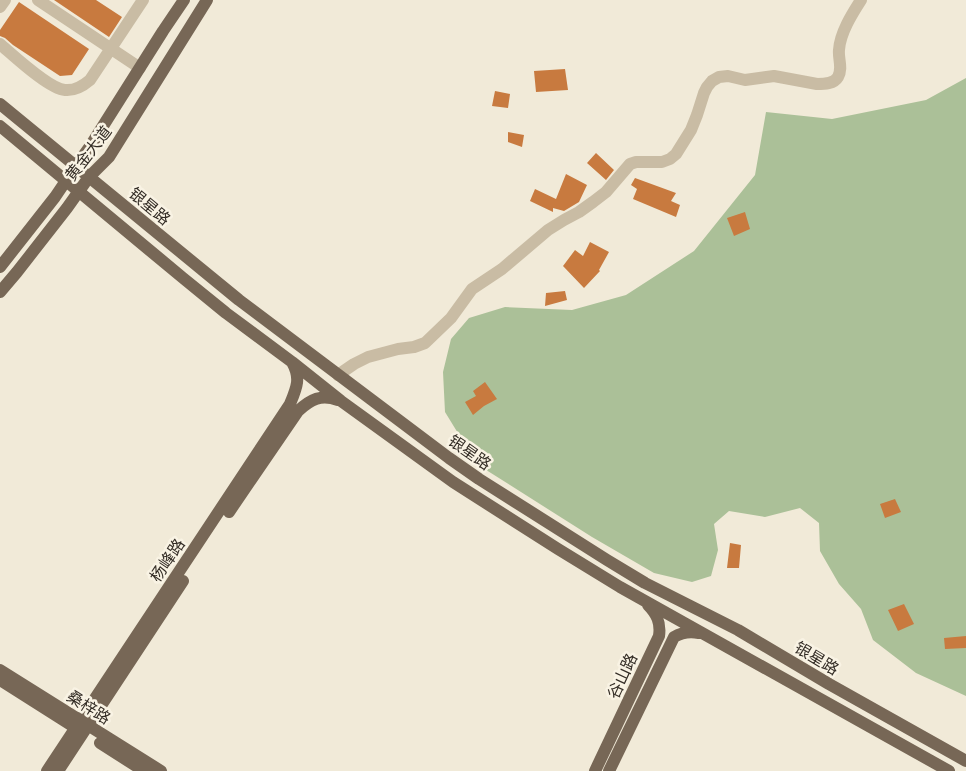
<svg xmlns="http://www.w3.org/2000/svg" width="966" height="771" font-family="Overpass,'Noto Sans SC',sans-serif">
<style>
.green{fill:#abc098}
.building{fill:#c87a3f}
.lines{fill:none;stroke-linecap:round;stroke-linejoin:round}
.minor{stroke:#c9bca4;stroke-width:12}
.major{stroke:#776756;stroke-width:12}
.labels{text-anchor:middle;stroke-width:5;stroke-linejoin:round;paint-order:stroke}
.street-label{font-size:16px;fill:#342d26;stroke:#f9f3e4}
</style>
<rect width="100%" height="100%" fill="#f1ead8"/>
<path class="green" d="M966,78V696L916,673L873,640L861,609L839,584L820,551L819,523L800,508L765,517L729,511L714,524L718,550L711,576L692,582L654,573L592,537L483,468L472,456L445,412L443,372L451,339L469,318L505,307L572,310L626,295L694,251L755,175L766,112L832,119L926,100Z"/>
<path class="building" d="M54,0H96L122,17L109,37Z
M19,2L89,49L72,75L60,76L13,45L5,38L0,36V30Z
M565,69L568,90L536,92L534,71Z
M495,91L510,94L508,108L492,106Z
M508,132L524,135L522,147L508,142Z
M596,153L614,170L606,180L587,163Z
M566,174L587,185L579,202L564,211L553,208V212L530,201L535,189L556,199Z
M635,178L676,193L671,201L680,205L676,217L633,199L637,189L631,185Z
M745,212L750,229L734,236L727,218Z
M590,242L609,252L599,270L600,271L584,288L563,266L575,250L583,256Z
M565,291L567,300L545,306L546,293Z
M485,382L497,399L484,406L473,415L465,402L476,396L473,391Z
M895,499L901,512L885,518L880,504Z
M730,543L741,545L739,568H727Z
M904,604L914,624L898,631L888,610Z
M966,636V648L945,649L944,638Z"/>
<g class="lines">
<path class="minor" d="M38,0L140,68
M0,7L5,0
M0,44C13,55 49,89 65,90C75,91 83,86 90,80L143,0
M338,375L354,364L368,357L398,349L414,347L425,343L451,318L472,289L502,269L548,230L564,220L579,212L593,202L606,192L630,164L636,162H662L670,159L676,154L691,130L697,115L704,93L707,87L712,81L719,77L728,76L745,80L774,76L817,84C824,84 834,84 838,77C843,68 838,59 839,50C840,33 852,14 861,0"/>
<path class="major" d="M0,104L239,300L449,458L479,479L607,560L645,583L738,630L829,684L966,761
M0,126L183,278L226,313L292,362L341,401L453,482L558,549L620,587L949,771
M0,267L55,197L76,166L91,145L163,31L184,0
M0,292L17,272L67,208L89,177L109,157L207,0
M229,512L298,411C311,399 321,394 338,400
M0,670L161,771
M0,680L82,732
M100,743L144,771
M47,771L290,404C297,387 301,378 292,362
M58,771L183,581
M595,771L659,636C661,623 657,614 648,605
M609,771L674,637C682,632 689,631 699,633"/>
</g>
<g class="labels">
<g class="street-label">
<text transform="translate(88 153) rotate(-52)" y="6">黄金大道</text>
<text transform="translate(150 206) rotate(40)" y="6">银星路</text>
<text transform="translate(470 452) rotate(35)" y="6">银星路</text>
<text transform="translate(167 560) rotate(-56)" y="6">杨峰路</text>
<text transform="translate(817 658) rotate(31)" y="6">银星路</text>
<text transform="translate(622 676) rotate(-65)" y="6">谷山路</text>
<text transform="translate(89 707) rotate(32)" y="6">桑梓路</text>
</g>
</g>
</svg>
